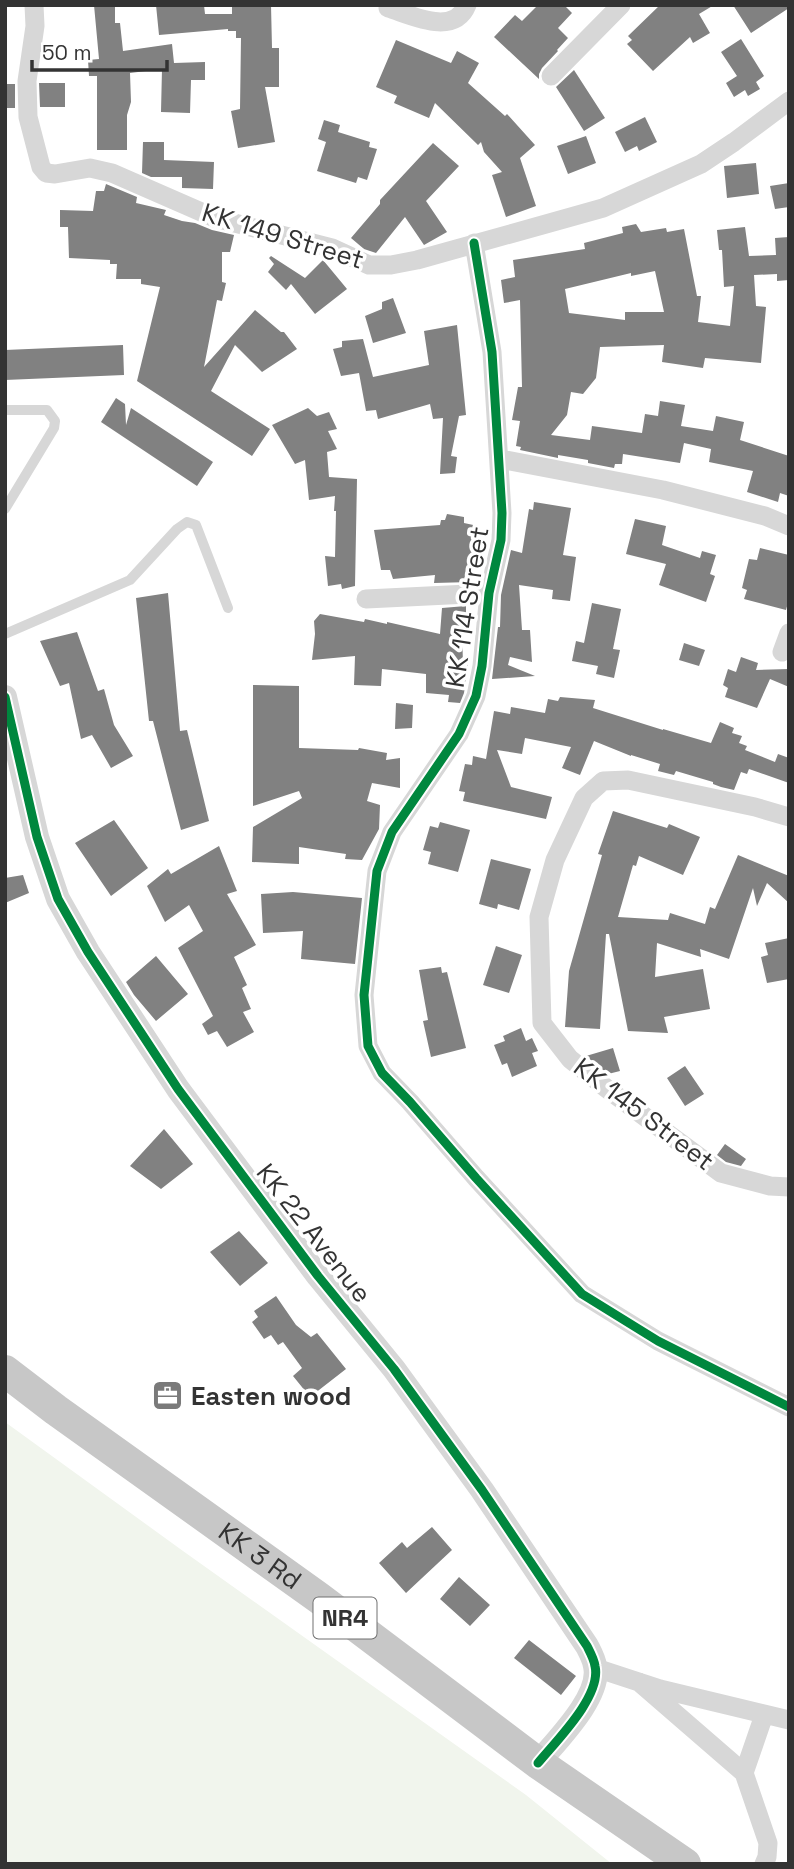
<svg xmlns="http://www.w3.org/2000/svg" width="794" height="1869" font-family="'Space Grotesk',sans-serif">
<style>
.green{fill:#f1f5ed}
.building{fill:#818181;fill-rule:evenodd}
.lines{fill:none;stroke-linecap:round;stroke-linejoin:round}
.service{stroke:#d7d7d7;stroke-width:10}
.minor{stroke:#d7d7d7;stroke-width:19}
.tertiary{stroke:#d7d7d7;stroke-width:24}
.trunk{stroke:#c7c7c7;stroke-width:32}
.cycleway-casing{stroke:#fff;stroke-width:13}
.cycleway{stroke:#00873e;stroke-width:9}
.labels{text-anchor:middle;stroke-width:7;stroke-linejoin:round;paint-order:stroke}
.shield{fill:#fff;stroke:#707070;stroke-width:2}
.shield-label{font-size:24px;font-weight:bold;fill:#333}
.street-label{font-size:26px;fill:#333;stroke:#fff}
.poi-label{font-size:26px;font-weight:bold;fill:#333;stroke:#fff;text-anchor:start}
</style>
<rect width="100%" height="100%" fill="#fff"/>
<path class="green" d="M5,1422L183,1551L526,1795L612,1864H5Z"/>
<path class="building" d="M94,5H115V23H120L123,51L172,44L174,63L205,62V80H191L190,113L161,112L162,69L130,73L131,102L127,115V150H97V76H89L88,60L99,59Z
M156,5H204L205,14H232V5H271L272,48H279V87H265L275,142L238,148L231,111L240,109L241,38H236V31H228V29L159,35Z
M538,5H564L572,13L558,28L568,38L557,50L558,51L542,68L539,74V79L494,37L515,15L522,21Z
M660,5H714L699,14L710,33L693,43L690,37L653,71L627,44L632,40L628,36Z
M733,5H789V8L751,33Z
M741,39L764,76L756,82L760,89L748,96L745,90L734,97L726,83L737,76L721,52Z
M396,40L451,63L457,51L479,63L468,83L505,116L507,114L535,145L520,158L536,206L506,217L492,175L502,172L484,152L481,142L478,145L435,103L429,118L394,103L397,96L376,87Z
M574,70L605,118L584,131L556,87Z
M39,83H65V107H40Z
M5,84H15V108H5Z
M645,117L657,142L639,151L637,146L625,152L615,132Z
M324,120L340,125L338,132L370,142L369,147L377,149L367,180L358,177L356,183L317,171L326,142L318,139Z
M586,136L596,163L568,174L557,146Z
M143,142H164V160L214,162L213,189L182,188V177H151L142,173Z
M433,143L459,166L426,201L447,232L424,245L405,217L376,253L364,249L351,238L380,204V200Z
M756,163L759,194L727,198L724,166Z
M789,183V207L775,209L770,186Z
M106,184L137,197L136,203L166,210L164,215L182,221L195,223L212,230L234,235L230,252H222V282L226,283L222,301L217,300L204,367L255,310L281,332H284L297,349L262,372L235,345L211,391L270,429L252,456L137,381L160,287L141,284V279H116L117,264H110V260L69,258L68,227H60V210L93,211L96,191H104Z
M636,224L641,232L666,228L667,232L684,229L697,296H701L698,322L730,326L734,286L724,287L722,250H719L717,230L745,227L749,256L776,255L775,238L789,237V280L777,281V274L754,275L756,306L766,307L761,363L705,358L703,368L662,362L664,345L600,347L596,378L583,394L571,392L567,415L551,435L590,440L592,426L642,433L645,414L658,416L660,401L685,405L681,426L713,431L716,416L744,422L740,440L789,456V496L780,493L778,502L747,492L753,471L709,462L711,449L684,443L680,463L623,454L622,464H615L614,468L588,463V460L558,455V458L520,450L521,447L516,446L520,421L512,420L518,387H522L520,300L504,303L501,280L515,277L513,260L585,249L584,243L623,233L622,227ZM655,271L664,312H625V320L569,313L565,289L631,273V276Z
M271,256L305,278L323,260L347,289L315,314L291,284L286,290L268,272L274,264L269,258Z
M393,298L406,333L373,343L365,316L382,309V302Z
M457,325L466,415L459,416L451,456L457,457L455,473L440,474L443,418L433,419L430,404L378,419L376,410L366,411L359,373L341,376L333,349L342,347V341L363,339L373,377L429,365L424,331Z
M123,345L124,375L5,380V350Z
M116,398L125,404L126,425L131,408L213,462L197,486L101,422Z
M308,408L317,416L329,412L337,429L328,431L337,449L327,452L329,477L357,479L355,586L342,589L341,584L328,586L325,556L335,557L336,511H334L335,496L309,500L305,460L295,464L272,425Z
M534,502L571,508L563,555L576,557L570,601L552,599L553,590L519,585L522,630H530L532,662L510,657L508,665L535,676L492,679L498,627H500L501,595L511,550L522,553L529,509L533,510Z
M447,514L464,517V523L478,526L475,568L468,570L471,582L434,583L435,575L393,579L390,570H381L374,530L440,525L441,520H445Z
M635,519L666,526L662,545L700,558L702,551L716,555L710,574L715,576L706,602L659,585L666,564L626,554Z
M760,548L789,555V599L786,610L744,599L747,590L742,588L749,559L757,560Z
M168,593L180,731L187,730L209,821L181,830L153,721H149L136,598Z
M592,603L621,609L613,649L620,650L614,678L596,674L598,666L572,661L576,641L584,643Z
M466,606V612L471,613V630H462L463,664H468L464,693L460,703L448,702L449,695L426,693V674L382,669L381,686L354,685L355,656L312,660L315,634L314,621L320,614L364,622L365,619L387,624V622L440,634L442,608Z
M77,632L98,691L104,689L114,725L133,756L111,768L92,735L81,739L69,683L60,686L40,641Z
M684,643L705,650L699,666L679,660Z
M741,657L758,663L756,670L789,669V687L770,679L757,708L725,697L728,688L723,685L728,669L736,672Z
M253,685L299,686V748L358,750L359,748L387,753L386,760L400,758V788L372,783L367,801L380,805L379,829L362,860L345,859L346,854L299,847V864L252,862L253,827L302,798L299,791L253,806Z
M560,697L595,700L593,708L663,730V729L711,743L720,722L734,728L732,733L742,736L739,743L747,746L745,750L775,762L778,754L789,758V783L749,769L747,774L741,772L734,790L721,787L713,784V782L676,771L674,775L658,771L660,764L631,755V756L594,741L580,775L562,768L571,747L525,738L522,754L497,750L511,787L552,797L546,819L463,801L465,792L459,791L465,764L472,765L473,756L486,759L494,711L510,714L511,707L545,713L548,699L558,701Z
M396,703L413,705L412,728L395,729Z
M613,811L667,828L669,824L700,837L683,875L639,856L636,866L633,865L618,917L668,920L670,913L705,924L710,907L715,909L738,855L789,876V903L767,883L757,906L753,888L729,959L700,949L701,957L657,943L655,977L703,969L710,1009L664,1017L668,1033L628,1031L609,934H606L600,1029L565,1027L569,971L602,855L598,854Z
M114,820L148,868L111,896L75,843Z
M440,822L470,830L458,872L428,864L431,852L423,850L430,826L438,828Z
M219,846L237,891L227,894L256,945L234,957L247,985L242,988L251,1009L243,1012L254,1032L227,1047L217,1031L208,1035L202,1024L213,1016L178,948L203,931L189,905L165,922L147,886L168,869L171,874Z
M491,859L531,869L519,910L498,904L497,909L479,904Z
M23,875L29,893L5,903V878Z
M293,892L362,898L355,964L301,959L303,931L263,933L261,894Z
M789,938V979L767,983L761,957L768,955L765,943Z
M496,946L522,955L509,993L483,985Z
M156,956L188,994L156,1021L134,995L126,982Z
M441,967L442,973L447,972L466,1048L431,1057L423,1021L428,1020L419,970Z
M521,1028L526,1041L532,1038L538,1051L532,1053L537,1066L512,1077L507,1063L502,1065L494,1045L505,1041L503,1036Z
M613,1048L620,1071L608,1074L586,1056Z
M685,1066L704,1094L685,1106L667,1078Z
M164,1129L193,1164L161,1189L130,1166Z
M725,1144L746,1159L741,1166L726,1162L717,1155Z
M239,1231L268,1263L240,1286L210,1252Z
M276,1296L296,1325L311,1337L317,1333L346,1369L310,1397L293,1376L302,1368L283,1342L278,1345L271,1335L264,1339L252,1322L258,1317L254,1311Z
M432,1527L452,1550L406,1593L379,1563L402,1542L407,1548Z
M459,1577L490,1605L470,1626L440,1599Z
M529,1640L576,1676L561,1695L514,1658Z"/>
<g class="lines">
<path class="service" d="M5,410H47L55,421L54,428L5,509
M5,634L130,580L177,529L187,522L196,525L228,608"/>
<path class="minor" d="M34,5L35,26L27,81L28,117L41,167L46,173L55,174L90,168L112,173L215,218L332,248L369,265H391L417,260L603,208L701,164L734,142L789,101
M388,8C411,15 454,37 467,5
M551,76L621,5
M474,243L492,352L502,513L501,540L489,593L482,666L476,696L459,734L392,832L377,871L364,995L368,1046L382,1073L410,1102L476,1178L582,1294L658,1341L789,1407
M500,459L663,490L765,516L789,526
M366,599L489,593
M782,652L789,633
M789,817L755,807L628,780L603,781L584,798L555,860L539,917L542,1023L570,1059L606,1088L721,1173L770,1186L789,1187
M596,1668L660,1689L789,1720
M639,1682L744,1773L768,1843L767,1857L764,1864
M744,1773L764,1715"/>
<path class="tertiary" d="M5,697L37,837L58,899L88,952L178,1089L318,1276L394,1369L482,1490L587,1646C590,1652 594,1659 595,1666C602,1696 556,1741 538,1763"/>
<path class="trunk" id="s1" d="M5,1371L56,1410L319,1598L538,1763L685,1864"/>
<defs>
<path id="cycleway" d="M474,243L492,352L502,513L501,540L489,593L482,666L476,696L459,734L392,832L377,871L364,995L368,1046L382,1073L410,1102L476,1178L582,1294L658,1341L789,1407
M5,697L37,837L58,899L88,952L178,1089L318,1276L394,1369L482,1490L587,1646C590,1652 594,1659 595,1666C602,1696 556,1741 538,1763"/>
</defs>
<use href="#cycleway" class="cycleway-casing"/>
<use href="#cycleway" class="cycleway"/>
</g>
<defs>
<symbol id="office-square" viewBox="-11 -11 22 22"><rect x="-9" y="-9" width="18" height="18" rx="4" fill="#7a7a7a" stroke="#fff"/><path d="M-6-3h4V-5.5h4V-3h4V5H-6ZM-1-4.5V-3h2v-1.5ZM-6 0V1H6V0Z" fill="#fff"/></symbol>
</defs>
<g fill-rule="evenodd">
<use href="#office-square" x="150" y="1378" width="35" height="35"/>
</g>
<g class="labels">
<rect class="shield" x="313.5" y="1597.5" width="63" height="41" rx="5"/>
<g class="shield-label">
<text x="345" y="1626">NR4</text>
</g>
<g class="street-label">
<text transform="translate(283 236) rotate(17)" y="9">KK 149 Street</text>
<text transform="translate(467 607) rotate(-81)" y="9">KK 114 Street</text>
<text transform="translate(644 1114) rotate(37)" y="9">KK 145 Street</text>
<text transform="translate(314 1233) rotate(52)" y="9">KK 22 Avenue</text>
<text dy="9" stroke="none"><textPath href="#s1" startOffset="315">KK 3 Rd</textPath></text>
</g>
<g class="poi-label">
<text x="191" y="1405">Easten wood</text>
</g>
</g>
<rect width="794" height="1869" fill="none" stroke="#333333" stroke-width="14"/>
<path d="M32 60v10h135v-10" fill="none" stroke="#333333" stroke-width="3.5"/>
<text x="42" y="60" font-size="21" fill="#333333" stroke="#ffffff" stroke-width="5" paint-order="stroke">50 m</text>
</svg>
